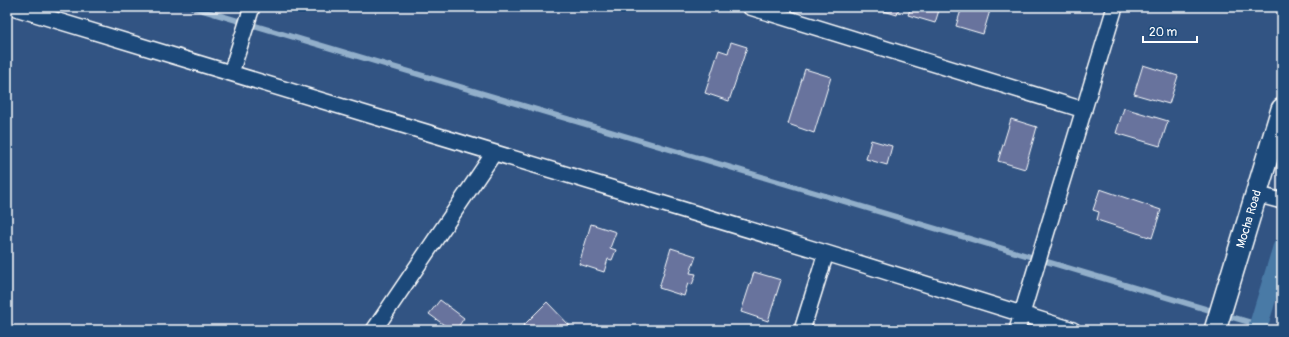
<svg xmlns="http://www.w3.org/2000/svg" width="1289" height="337" font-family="Pangolin,sans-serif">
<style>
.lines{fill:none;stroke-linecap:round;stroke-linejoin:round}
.stream{stroke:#92afca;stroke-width:5.5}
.canal{stroke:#4a7aa6;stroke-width:19}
.building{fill:#67739d;stroke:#fff}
.street-casing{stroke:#fff;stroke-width:18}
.secondary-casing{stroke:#fff;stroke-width:24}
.street{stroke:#1f4a7a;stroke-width:15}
.secondary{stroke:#1f4a7a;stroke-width:21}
.labels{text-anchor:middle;stroke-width:3.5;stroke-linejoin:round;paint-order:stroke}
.street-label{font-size:12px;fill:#fff;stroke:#1f4a7a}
</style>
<rect width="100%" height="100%" fill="#325483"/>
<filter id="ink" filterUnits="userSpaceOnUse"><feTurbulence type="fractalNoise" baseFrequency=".025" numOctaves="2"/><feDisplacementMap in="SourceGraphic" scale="8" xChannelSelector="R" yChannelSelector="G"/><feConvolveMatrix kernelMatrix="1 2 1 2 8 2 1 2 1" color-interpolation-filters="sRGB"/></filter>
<g filter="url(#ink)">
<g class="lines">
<path class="stream" d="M192,7L1216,312
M1225,315L1259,325"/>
<path class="canal" d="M1257,330L1282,248"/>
</g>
<path class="building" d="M871,7H899L897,15Z
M911,7H940L935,23L908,15Z
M962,7H991L983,34L956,26Z
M731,42L747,47L729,101L705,93L719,50L728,53Z
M1143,65L1178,76L1169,104L1134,94Z
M805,69L831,77L814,133L788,124Z
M1124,108L1168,121L1160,146L1116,133Z
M1011,119L1037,127L1025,169L998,161Z
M871,140L892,146L887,165L866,159Z
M1100,189L1161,210L1152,238L1097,220L1099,212L1093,210Z
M591,224L616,232L610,248L616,250L612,260L608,259L604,272L579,264Z
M671,248L696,256L690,273L696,274L692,285L688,283L684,296L659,288Z
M754,272L781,280L768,321L741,312Z
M440,300L464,318L456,330H451L429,314Z
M547,302L572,328L571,330H519Z"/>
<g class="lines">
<defs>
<path id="street" d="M12,7L826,253L1073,330
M750,7L1084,110
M231,73L252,7
M1256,194L1282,201
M374,330L494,153
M802,330L826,253
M1017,330L1115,7"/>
<g id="secondary">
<path id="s1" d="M1215,330L1282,109"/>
</g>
</defs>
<use href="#street" class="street-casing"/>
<use href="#secondary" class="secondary-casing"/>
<use href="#street" class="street"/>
<use href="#secondary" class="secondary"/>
</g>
</g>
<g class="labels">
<g class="street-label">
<text dy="4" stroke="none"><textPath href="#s1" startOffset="116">Mocha Road</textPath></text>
</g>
</g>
<rect width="1289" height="337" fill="none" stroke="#1f4a7a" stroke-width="24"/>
<rect x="12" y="12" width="1265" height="313" fill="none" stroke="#fff" stroke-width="1.5" filter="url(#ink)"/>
<path d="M1143 36v6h54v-6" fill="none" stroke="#ffffff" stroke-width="2"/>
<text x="1149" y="36" font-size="12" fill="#ffffff" stroke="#1f4a7a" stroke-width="3" paint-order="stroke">20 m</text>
</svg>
